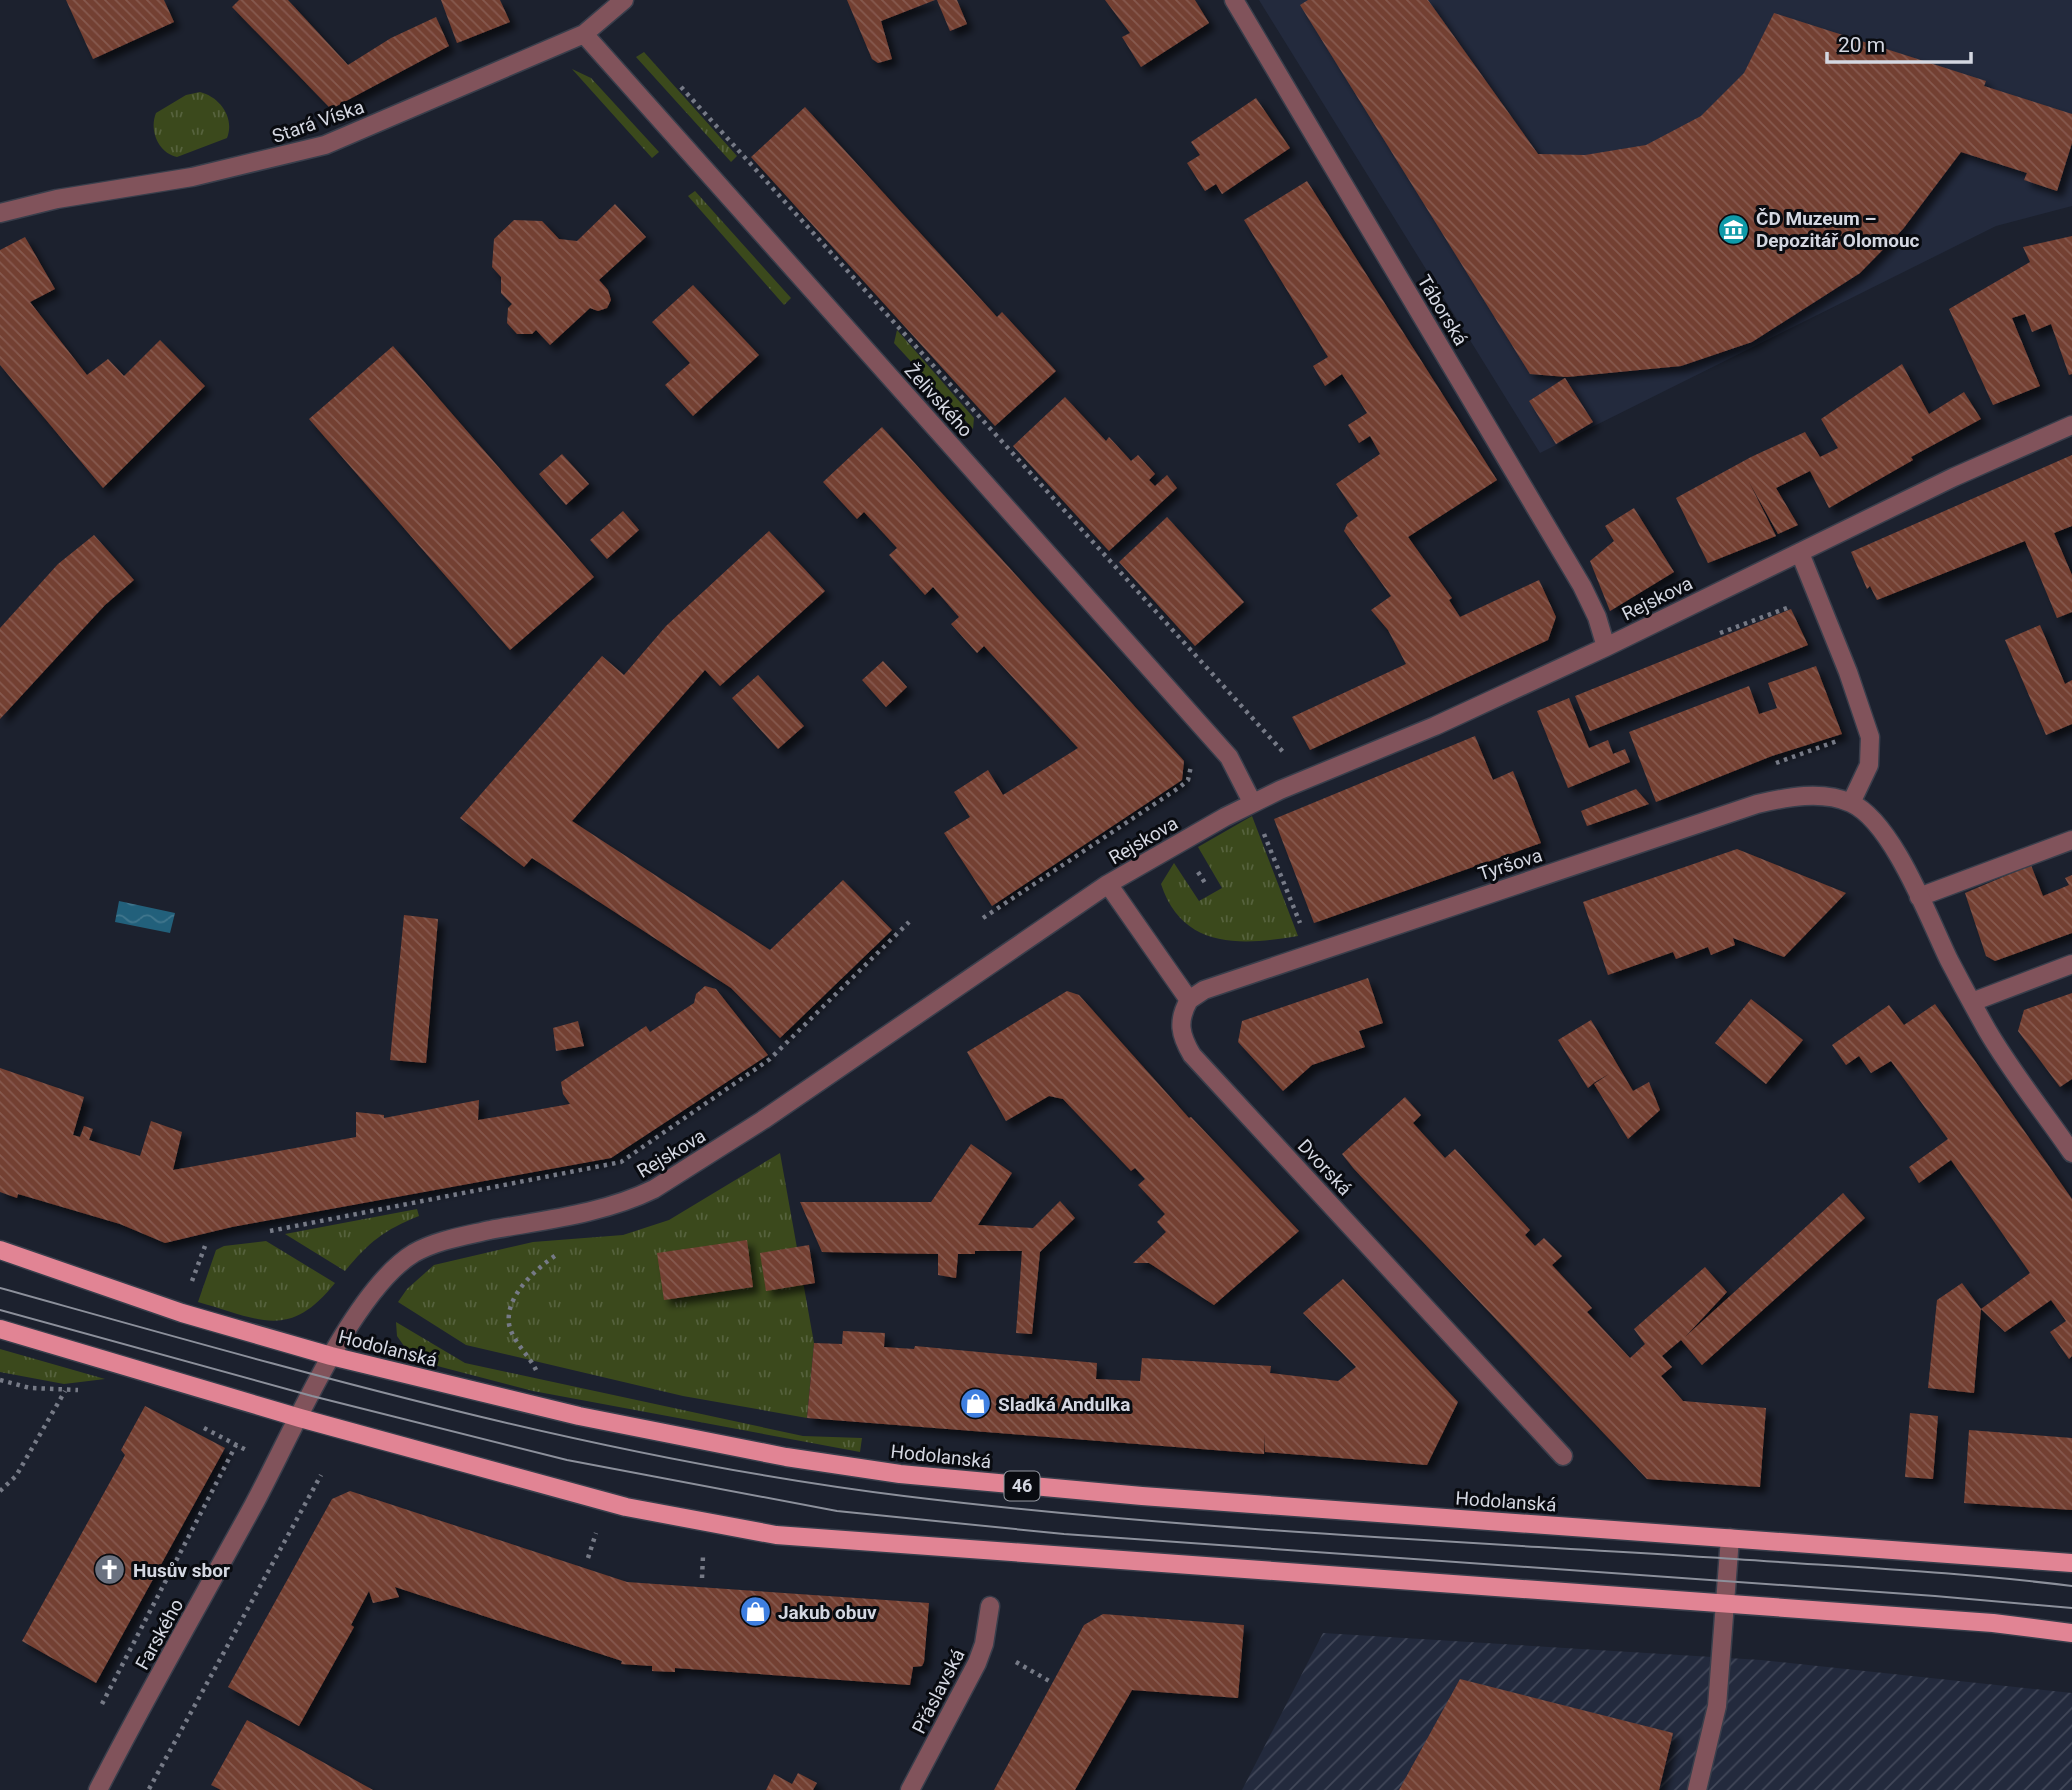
<svg xmlns="http://www.w3.org/2000/svg" width="2072" height="1790" font-family="Roboto,sans-serif">
<style>
.industrial{fill:url(#industrial-furrows)}
.built{fill:#232a3d}
.grass{fill:url(#grass-tufts)}
.water{fill:url(#water-waves)}
.building{fill:url(#building-back-hatch);filter:url(#shadow)}
.lines{fill:none;stroke-linecap:round;stroke-linejoin:round}
.service-casing{stroke:#393e4b;stroke-width:21}
.minor-casing{stroke:#393e4b;stroke-width:21}
.primary-casing{stroke:#393e4b;stroke-width:21}
.path{stroke:#767a86;stroke-width:4.5;stroke-dasharray:3.5 5;stroke-linecap:butt}
.service{stroke:#81535b;stroke-width:18}
.minor{stroke:#81535b;stroke-width:18}
.primary{stroke:#e18494;stroke-width:18}
.tram{stroke:#8c909b;stroke-width:2}
.labels{text-anchor:middle;stroke-width:6;stroke-linejoin:round;paint-order:stroke}
.shield{fill:#090b10;stroke:#979aa2;stroke-width:2}
.shield-label{font-size:18px;font-weight:bold;fill:#d4d7e1}
.street-label{font-size:19px;fill:#d4d7e1;stroke:#090b10}
.poi-label{font-size:19px;font-weight:bold;fill:#d4d7e1;stroke:#090b10;text-anchor:start}
</style>
<defs>
<pattern id="industrial-furrows" width="10" height="10" patternUnits="userSpaceOnUse" patternTransform="scale(1.75)"><rect width="10" height="10" fill="#232a3d"/><path d="M-1 1l2-2M0 10L10 0M9 11l2-2" fill="none" stroke="#424859"/></pattern>
<pattern id="grass-tufts" width="24" height="20" patternUnits="userSpaceOnUse" patternTransform="scale(1.75)"><rect width="24" height="20" fill="#3b491c"/><path d="M3 7l-1-3M5 7V3M7 7l1-3M15 17l-1-3M17 17v-4M19 17l1-3" fill="none" stroke="#56623d"/></pattern>
<pattern id="water-waves" width="16" height="10" patternUnits="userSpaceOnUse" patternTransform="scale(1.75)"><rect width="16" height="10" fill="#22607b"/><path d="M0 5q4-4 8 0t8 0" fill="none" stroke="#41768d"/></pattern>
<pattern id="building-back-hatch" width="6" height="6" patternUnits="userSpaceOnUse" patternTransform="scale(1.75)"><rect width="6" height="6" fill="#733f32"/><path d="M-1 5l2 2M0 0l6 6M5-1l2 2" fill="none" stroke="#865a4f"/></pattern>
<filter id="shadow"><feDropShadow dx="6" dy="6" stdDeviation="3.5" flood-color="#0009"/></filter>
</defs>
<rect width="100%" height="100%" fill="#1c212e"/>
<path class="industrial" d="M1323,1633L1761,1660L2072,1693V1790H1242Z"/>
<path class="built" d="M1259,0H2072V206L1996,226L1540,453Z"/>
<path class="grass" d="M644,52L737,156L731,162L636,57Z
M572,69L591,78L659,152L652,158Z
M200,92C220,97 235,118 227,138L177,157C158,153 149,130 156,113L186,95Z
M695,191L791,298L784,305L688,196Z
M897,330L974,418L973,429L894,343Z
M1252,816L1298,936C1241,946 1182,949 1161,884L1174,863L1199,901L1222,888L1198,847Z
M780,1153L814,1343L807,1418L683,1396L466,1345L398,1302L407,1289L434,1265L533,1242L623,1235L669,1220Z
M417,1209L419,1216C384,1230 369,1242 345,1271L285,1234Z
M266,1241L335,1283C289,1341 259,1319 198,1302L216,1250L224,1246Z
M396,1322L465,1363L803,1436L862,1438L860,1452L533,1391L441,1367L423,1361L404,1346L397,1336Z
M0,1349L105,1379L64,1384L0,1372Z"/>
<path class="water" d="M119,901L175,913L170,933L115,922Z"/>
<path class="building" d="M66,0H164L174,22L93,59Z
M239,0H288L348,65L391,38L436,17L449,46L331,109L232,7Z
M441,0H500L510,22L457,43Z
M847,0H935L881,21L892,59L878,63L872,59Z
M937,0H957L967,24L950,31Z
M1105,0H1195L1209,23L1141,67L1122,37L1130,33Z
M1308,0H1428L1538,154L1585,155L1646,145L1701,116L1744,73L1774,13L1986,81L1984,86L2072,114V143L2057,191L2024,180L2027,173L1961,152L1903,229L1860,273L1752,342L1681,366L1567,377L1530,374L1300,5Z
M1256,98L1290,148L1222,194L1216,184L1205,191L1187,163L1200,155L1191,142Z
M805,107L997,317L1002,312L1056,371L995,426L751,157Z
M1307,181L1497,480L1408,537L1452,598L1449,600L1460,617L1539,580L1556,617L1548,640L1310,750L1292,717L1406,664L1388,630L1371,610L1391,596L1344,531L1347,524L1358,516L1336,484L1380,454L1370,436L1359,443L1348,425L1367,413L1342,374L1325,386L1313,366L1328,357L1244,220Z
M615,204L646,237L599,280L608,290L611,300L607,308L598,311L590,308L550,345L536,330L532,334H517L507,323L508,308L512,304L501,293V277L492,267L494,239L514,220L542,221L559,239L577,241Z
M2072,236V374L2069,375L2051,324L2032,332L2025,314L2012,318L2040,386L1993,405L1949,309L2030,262L2023,247Z
M25,237L55,289L30,302L87,375L108,359L124,376L160,340L205,386L103,488L0,365V250Z
M693,285L759,355L693,416L665,385L690,363L652,322Z
M393,346L594,577L510,650L309,419Z
M1902,364L1929,414L1964,392L1981,419L1911,457L1913,460L1829,508L1810,471L1776,488L1798,525L1778,534L1749,482L1776,536L1708,563L1676,498L1751,457L1805,432L1820,457L1838,448L1821,419Z
M1565,378L1593,422L1556,444L1529,401Z
M1065,397L1106,441L1109,437L1131,461L1138,455L1155,474L1149,480L1155,486L1167,475L1177,488L1109,551L1013,446Z
M882,427L1184,761L1182,780L992,906L944,833L970,817L954,792L988,770L1003,795L1078,748L984,646L977,653L951,624L959,617L933,587L925,595L889,555L897,548L864,512L857,519L823,482Z
M562,454L589,484L566,505L539,474Z
M2072,455V526L2054,533L2072,575V612L2057,618L2025,541L1877,600L1870,586L1867,589L1851,552Z
M1634,508L1674,572L1610,611L1590,561L1614,541L1605,526Z
M623,511L639,530L607,559L590,540Z
M1167,517L1244,602L1195,646L1119,562Z
M769,531L825,591L720,686L705,670L572,821L770,950L843,880L892,930L780,1038L731,988L532,858L524,867L460,818L602,656L624,675L666,626Z
M94,535L134,580L105,605L0,719V628L58,564Z
M1791,609L1808,645L1590,731L1575,696Z
M2040,625L2065,684L2072,680V724L2046,735L2005,640Z
M883,661L907,687L886,707L862,680Z
M1816,666L1842,734L1772,756L1656,802L1629,732L1749,686L1759,714L1777,708L1768,683Z
M758,675L804,726L778,749L732,698Z
M1569,698L1589,748L1608,740L1613,754L1625,749L1630,762L1568,788L1537,711Z
M1475,736L1493,780L1513,771L1541,843L1314,923L1274,819Z
M1636,789L1649,804L1587,826L1581,811Z
M1737,849L1846,893L1784,957L1733,938L1735,945L1711,955L1708,947L1676,959L1673,952L1608,975L1583,902Z
M2031,865L2043,896L2069,885L2065,878L2072,875V933L1995,961L1986,956L1965,893Z
M404,915L438,919L426,1063L390,1060Z
M1368,978L1383,1023L1359,1031L1365,1047L1312,1065L1283,1091L1238,1042L1242,1021Z
M705,986L716,989L768,1055L611,1158L232,1227L165,1243L120,1224L18,1194L17,1198L0,1192V1068L84,1097L73,1135L80,1137L84,1126L93,1129L89,1140L140,1156L151,1121L182,1132L173,1170L356,1137V1112L384,1115V1118L479,1100L478,1120L570,1104L563,1094L561,1082L646,1026L650,1032L653,1030L694,1003L696,994Z
M1067,991L1079,995L1189,1118L1191,1117L1299,1231L1214,1305L1149,1263H1133L1166,1232L1157,1222L1165,1214L1138,1185L1145,1179L1135,1168L1131,1171L1063,1099L1049,1096L1006,1121L967,1052Z
M2072,993V1079L2060,1087L2018,1031L2024,1010Z
M1751,999L1803,1040L1766,1084L1715,1043Z
M1935,1004L2072,1199V1356L2069,1359L2050,1332L2066,1321L2051,1300L2005,1332L1981,1309L2030,1273L1951,1160L1919,1183L1909,1167L1948,1139L1891,1061L1871,1073L1859,1056L1846,1065L1832,1045L1889,1005L1904,1025Z
M1591,1020L1633,1091L1649,1082L1660,1110L1628,1139L1594,1084L1609,1074L1595,1082L1588,1088L1558,1040Z
M578,1021L584,1046L556,1051L553,1028Z
M1405,1097L1421,1115L1413,1123L1445,1158L1455,1149L1530,1230L1525,1235L1535,1246L1544,1238L1562,1256L1552,1265L1592,1308L1587,1312L1630,1358L1645,1344L1634,1329L1705,1267L1727,1292L1685,1337L1843,1193L1865,1218L1702,1365L1681,1340L1662,1356L1672,1367L1661,1376L1683,1401L1766,1408L1760,1487L1647,1479L1354,1169L1342,1154Z
M971,1144L1012,1173L978,1225L1033,1228L1060,1201L1075,1218L1040,1252L1032,1334L1016,1333L1022,1251H975V1254H958L956,1278L938,1275V1254L822,1252L800,1202H931Z
M747,1240L753,1287L664,1300L657,1253Z
M809,1245L815,1283L766,1291L760,1253Z
M1343,1279L1458,1402L1427,1465L1265,1452V1434L1264,1454L807,1418L814,1343L842,1344L843,1331L885,1333L884,1347L914,1349L915,1346L1097,1363L1096,1379L1140,1381L1142,1358L1271,1366L1270,1373L1338,1381L1356,1367L1303,1313Z
M1962,1283L1981,1309L1974,1393L1928,1388L1937,1300Z
M145,1406L225,1448L96,1683L22,1641L125,1455L121,1450Z
M1910,1413L1938,1416L1933,1479L1905,1477Z
M1969,1430L2072,1438V1510L1964,1503Z
M350,1491L627,1582L929,1603L924,1662L922,1666L913,1667L910,1685L675,1668V1672L652,1671V1666L621,1664L622,1661L395,1587L399,1597L373,1603L369,1591L351,1625L354,1627L299,1726L228,1687L332,1499Z
M1103,1614L1244,1625L1238,1698L1132,1690L1075,1790H994L1084,1625Z
M1460,1679L1673,1733L1659,1790H1399Z
M247,1720L373,1790H221L211,1785Z
M798,1773L817,1783L813,1790H766L774,1774L792,1784Z"/>
<g class="lines">
<defs>
<path id="service" d="M1919,897L2072,840
M1697,1790L1717,1706L1730,1538"/>
<path id="minor" d="M1234,0L1582,586L1597,617L1606,647
M584,34L1229,757L1252,802
M0,213L57,199L192,177L325,145L584,34L624,0
M1800,553L1848,672L1870,737L1869,765L1851,803
M1108,884L1189,1000C1177,1021 1180,1035 1192,1055L1563,1456
M1189,1000L1204,990L1757,804C1787,797 1822,790 1851,803C1893,822 1929,919 1949,960C1961,983 1974,1007 1987,1030C2012,1073 2044,1112 2072,1153
M1972,1002L2072,964
M98,1790C147,1694 201,1601 253,1506C289,1440 352,1290 414,1253C437,1240 464,1236 490,1230C544,1220 603,1214 654,1189L763,1120L1108,884L1225,817L1280,790L1435,726L1606,647L1954,477L2072,425
M910,1790L977,1663L984,1644L990,1606"/>
<path id="primary" d="M0,1250L182,1313L331,1356L579,1416L786,1457L900,1474L1142,1496L2072,1563
M0,1329L300,1418L626,1507L776,1535L1993,1623L2072,1633"/>
</defs>
<use href="#service" class="service-casing"/>
<use href="#minor" class="minor-casing"/>
<use href="#primary" class="primary-casing"/>
<path class="path" d="M681,87L1284,753
M1720,633L1787,608
M1776,763L1837,741
M1264,834L1300,923
M1198,872L1207,886
M983,918L1180,787L1188,780L1191,766
M270,1231L621,1162L770,1059L909,922
M192,1281L205,1246
M536,1370C529,1355 512,1341 509,1324C505,1296 536,1269 556,1255
M0,1380L30,1388L78,1390
M204,1428L246,1450
M0,1491L16,1476L65,1391
M588,1558L596,1533
M702,1578L703,1556
M1016,1662L1051,1682
M102,1704L236,1445
M149,1789L321,1475"/>
<use href="#service" class="service"/>
<use href="#minor" class="minor"/>
<use href="#primary" class="primary"/>
<path class="tram" d="M0,1288C298,1371 596,1458 904,1496C1180,1530 1459,1541 1735,1559C1848,1567 1960,1572 2072,1586
M0,1310L312,1396L567,1460L837,1511L1064,1534L1935,1596L2072,1608"/>
</g>
<defs>
<symbol id="museum-disc" viewBox="-11 -11 22 22"><circle r="9.5" fill="#0f9aa8" stroke="#090b10"/><path d="M0-6L6-3V-2H-6V-3ZM-5-1h2V3h-2ZM-1-1h2V3h-2ZM3-1h2V3H3ZM-6 4H6V6H-6Z" fill="#fff"/></symbol>
<symbol id="shop-disc" viewBox="-11 -11 22 22"><circle r="9.5" fill="#3f7fe0" stroke="#090b10"/><path d="M-5-2.5h2.3a2.7 3.5 0 0 1 5.4 0H5L5.5 6h-11ZM-1.5-2.5h3a1.5 2.3 0 0 0-3 0Z" fill="#fff"/></symbol>
<symbol id="church-disc" viewBox="-11 -11 22 22"><circle r="9.5" fill="#6b7280" stroke="#090b10"/><path d="M-1.2-6h2.4v3.5h3.3v2.4h-3.3V6h-2.4V-.1h-3.3v-2.4h3.3Z" fill="#fff"/></symbol>
</defs>
<g fill-rule="evenodd">
<use href="#museum-disc" x="1716" y="212" width="35" height="35"/>
<use href="#shop-disc" x="958" y="1386" width="35" height="35"/>
<use href="#church-disc" x="92" y="1552" width="35" height="35"/>
<use href="#shop-disc" x="738" y="1594" width="35" height="35"/>
</g>
<g class="labels">
<rect class="shield" x="1004.5" y="1471.5" width="35" height="29" rx="5"/>
<g class="shield-label">
<text x="1022" y="1492">46</text>
</g>
<g class="street-label">
<text transform="translate(318 121) rotate(-19)" y="7">Stará Víska</text>
<text transform="translate(1443 310) rotate(59)" y="7">Táborská</text>
<text transform="translate(939 400) rotate(48)" y="7">Želivského</text>
<text transform="translate(1657 598) rotate(-26)" y="7">Rejskova</text>
<text transform="translate(1143 840) rotate(-30)" y="7">Rejskova</text>
<text transform="translate(1510 864) rotate(-18)" y="7">Tyršova</text>
<text transform="translate(671 1153) rotate(-31)" y="7">Rejskova</text>
<text transform="translate(1325 1167) rotate(47)" y="7">Dvorská</text>
<text transform="translate(388 1348) rotate(14)" y="7">Hodolanská</text>
<text transform="translate(941 1456) rotate(6)" y="7">Hodolanská</text>
<text transform="translate(1506 1501) rotate(4)" y="7">Hodolanská</text>
<text transform="translate(159 1634) rotate(-61)" y="7">Farského</text>
<text transform="translate(938 1691) rotate(-63)" y="7">Přáslavská</text>
</g>
<g class="poi-label">
<text x="1756" y="225">ČD Muzeum –<tspan x="1756" dy="22">Depozitář Olomouc</tspan></text>
<text x="998" y="1411">Sladká Andulka</text>
<text x="133" y="1577">Husův sbor</text>
<text x="778" y="1619">Jakub obuv</text>
</g>
</g>
<path d="M1827 52v10h144v-10" fill="none" stroke="#d4d7e1" stroke-width="3.5"/>
<text x="1838" y="52" font-size="21" fill="#d4d7e1" stroke="#090b10" stroke-width="5" paint-order="stroke">20 m</text>
</svg>
